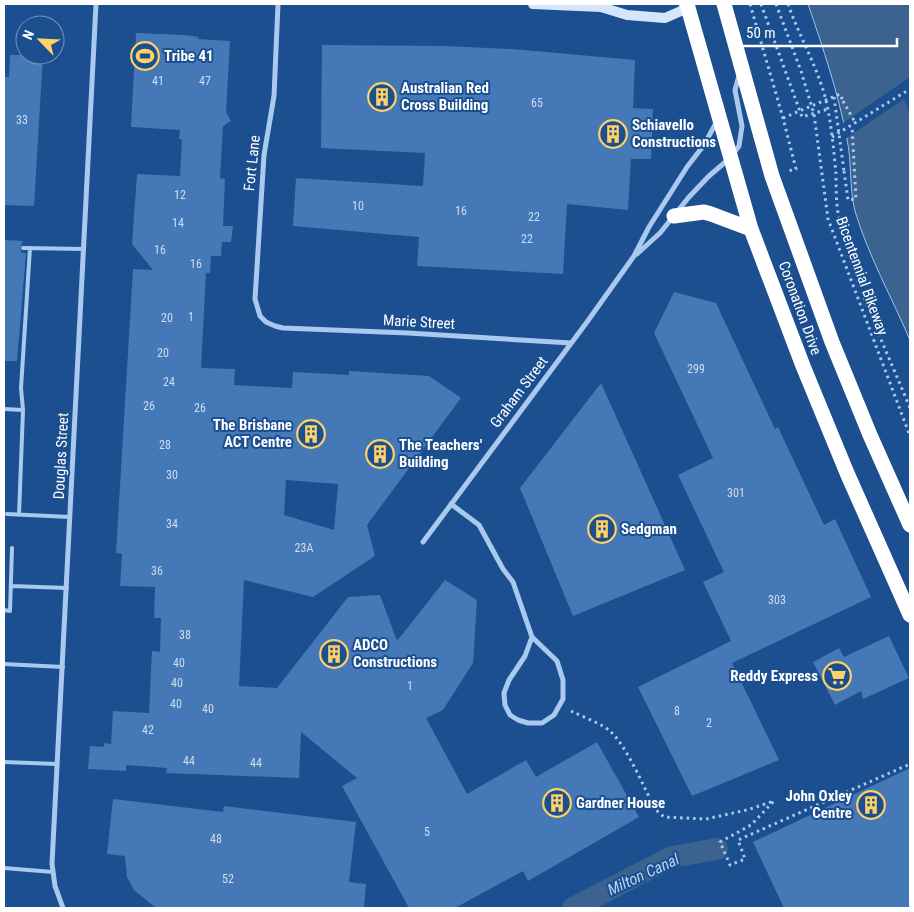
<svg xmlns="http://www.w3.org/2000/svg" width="914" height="912" font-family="'Roboto Condensed',sans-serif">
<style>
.water{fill:#3c6290;stroke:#9cc4f0}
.pier{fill:#1b4f8f}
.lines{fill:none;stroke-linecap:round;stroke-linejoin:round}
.canal{stroke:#3c6290;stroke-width:22}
.building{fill:#4478b7;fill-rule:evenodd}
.path{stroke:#a9c9ee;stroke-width:3;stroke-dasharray:2.5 4;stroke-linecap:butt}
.lane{stroke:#a9c9ee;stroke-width:4}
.street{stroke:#a9c9ee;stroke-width:5}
.secondary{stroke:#d6e6fa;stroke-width:10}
.highway{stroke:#fff;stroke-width:15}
.path-bridge{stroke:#a9c9ee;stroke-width:3;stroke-dasharray:2.5 4;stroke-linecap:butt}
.labels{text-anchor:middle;stroke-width:4;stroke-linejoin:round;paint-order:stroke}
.number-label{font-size:12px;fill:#d0dded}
.poi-label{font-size:15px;font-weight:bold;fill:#fff;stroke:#1b4f8f;text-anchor:start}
.street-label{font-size:15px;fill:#fff;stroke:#1b4f8f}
.water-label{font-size:16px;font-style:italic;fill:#b5d3f5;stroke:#1b4f8f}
</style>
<rect width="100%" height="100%" fill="#1b4f8f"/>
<path class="water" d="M808,4H910V340C892,298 868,255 855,211C849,187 852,162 847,139C838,92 823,48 808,4Z"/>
<path class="pier" d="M910,77V114L904,99L845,139L843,123Z"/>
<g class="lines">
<path class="canal" d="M573,908L672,857L717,849"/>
</g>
<path class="building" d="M136,33L184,35L199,37L198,39L230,41L226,112L231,121L223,126L220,178L225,179L223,226H233L231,242H222L221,256H211L210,273H206L201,368L235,369L234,385L292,388L293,372L349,375V371L429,376L461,398L367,525L375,556L313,597L244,580L239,686L277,688L348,597L380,595L397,641L445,580L477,600L473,663L443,710L426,718L467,794L526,760L536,777L597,742L639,817L528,881L523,871L455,908H409L342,786L357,778L301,732L299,778L166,773L167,768L126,765V771L88,769L90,746L104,747V743L111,744L113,711L149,713L152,651L160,652L161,618H154L155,587L120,586L122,554L116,553L133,269L153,270L132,244L137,174L180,176L182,139H179L180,130L131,127ZM286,480L338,484L334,530L284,515Z
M322,45L444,46L512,49L635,60L633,108L653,109L651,159H631L628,210L567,204L563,274L417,266L419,237L293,226L296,178L423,186L425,153L321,148Z
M10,55H43L34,206L4,205V77H9Z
M4,240L23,241L20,249L22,253H26L17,361H4Z
M674,292L716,303L775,429L778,427L824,525L835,519L871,597L732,663L779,760L692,796L638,687L731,641L703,582L724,572L678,475L713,458L654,333Z
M601,383L685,570L573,616L520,488Z
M889,636L909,678L863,699L861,691L835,705L813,662L839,648L844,657Z
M910,768V908H784L753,842Z
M113,799L223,812L224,806L356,822L349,882L366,884L364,908H156L134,890L127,877L125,856L107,854Z"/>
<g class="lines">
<path class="path" d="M750,4L783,118L796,169L788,171
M761,4L802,117L828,109
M776,4L801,71L814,114L828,219L910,436
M788,4C800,39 821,72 828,110C832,131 834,153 836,174C836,191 836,207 840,223C856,287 885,347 910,408
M843,101L856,124
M832,137L910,89
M844,171L848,200L856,199L852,126
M571,711C583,717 598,722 609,730C628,747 643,787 656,810L664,817L706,819L747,810L774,801L751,825L720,842L730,865L745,859L738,840L910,764"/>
<path class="lane" d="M23,248L84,249
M4,409L23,410L19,515
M23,410L21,388L30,248
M7,514L70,517
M11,586L67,588
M4,610L10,611L12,548
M4,664L63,667
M4,762L57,764
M4,868L53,872"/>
<path class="street" d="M278,4L274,96L264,155L255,299L260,316L266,322L275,326L283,328L408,333L571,343
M637,254L660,233L689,197L709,176L730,158L739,146L742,126L735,90L739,76
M451,504L479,525L503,569L513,582L532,637L557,661L563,680V699L554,715L542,723H528L518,720L510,715L505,705L504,693L509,680L525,656L532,637
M423,542L587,322L634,256L649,227L687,167L704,145L717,121
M63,908L55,886L52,864L96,4"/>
<path class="secondary" d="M533,4L601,7L627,15L665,18L681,11L688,4"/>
<path class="highway" d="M687,4L751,229L803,366L847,473L910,615
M724,4L772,176L832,342L870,435L910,525
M674,216L704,212L711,214L751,229"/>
<path class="path-bridge" d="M834,97L844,171
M783,118L840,94L843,101"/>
</g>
<defs>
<symbol id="stadium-ring" viewBox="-11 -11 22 22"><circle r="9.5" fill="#1b4f8f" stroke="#ffd166" stroke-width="1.5"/><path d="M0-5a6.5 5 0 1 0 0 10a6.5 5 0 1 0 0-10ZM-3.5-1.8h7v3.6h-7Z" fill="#ffd166"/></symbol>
<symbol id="building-ring" viewBox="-11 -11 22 22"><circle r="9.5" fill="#1b4f8f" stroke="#ffd166" stroke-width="1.5"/><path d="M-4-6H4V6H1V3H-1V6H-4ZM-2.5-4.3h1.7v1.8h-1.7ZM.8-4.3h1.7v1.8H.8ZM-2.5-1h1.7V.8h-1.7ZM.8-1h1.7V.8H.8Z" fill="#ffd166"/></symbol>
<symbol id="supermarket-ring" viewBox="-11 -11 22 22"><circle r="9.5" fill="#1b4f8f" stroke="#ffd166" stroke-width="1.5"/><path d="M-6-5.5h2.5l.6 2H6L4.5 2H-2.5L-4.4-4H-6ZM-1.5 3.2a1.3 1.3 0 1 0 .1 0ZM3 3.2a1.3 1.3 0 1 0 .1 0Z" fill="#ffd166"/></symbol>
</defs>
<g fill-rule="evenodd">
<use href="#stadium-ring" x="129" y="40" width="32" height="32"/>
<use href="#building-ring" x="366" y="81" width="32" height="32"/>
<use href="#building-ring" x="597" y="118" width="32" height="32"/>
<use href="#building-ring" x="295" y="418" width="32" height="32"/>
<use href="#building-ring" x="364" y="438" width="32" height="32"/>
<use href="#building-ring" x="586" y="513" width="32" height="32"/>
<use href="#building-ring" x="318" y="638" width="32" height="32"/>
<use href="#supermarket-ring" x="821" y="660" width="32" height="32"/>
<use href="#building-ring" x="541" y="787" width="32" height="32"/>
<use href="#building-ring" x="855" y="789" width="32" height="32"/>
</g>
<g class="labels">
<g class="number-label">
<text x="158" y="85">41</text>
<text x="205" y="85">47</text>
<text x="537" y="107">65</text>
<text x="22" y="124">33</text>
<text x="180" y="199">12</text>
<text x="358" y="210">10</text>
<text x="461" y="215">16</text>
<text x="534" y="221">22</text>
<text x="178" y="227">14</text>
<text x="527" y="243">22</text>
<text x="160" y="254">16</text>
<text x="196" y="268">16</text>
<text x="191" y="321">1</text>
<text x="167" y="322">20</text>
<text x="163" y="357">20</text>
<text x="696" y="373">299</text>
<text x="169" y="386">24</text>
<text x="149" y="410">26</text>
<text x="200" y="412">26</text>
<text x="165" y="449">28</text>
<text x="172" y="479">30</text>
<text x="736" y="497">301</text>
<text x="172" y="528">34</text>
<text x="304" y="552">23A</text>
<text x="157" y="575">36</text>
<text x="777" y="604">303</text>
<text x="185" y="639">38</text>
<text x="179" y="667">40</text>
<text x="177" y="687">40</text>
<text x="410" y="690">1</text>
<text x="176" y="708">40</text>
<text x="208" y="713">40</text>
<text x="677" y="715">8</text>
<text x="709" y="727">2</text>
<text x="148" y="734">42</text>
<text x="189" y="765">44</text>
<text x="256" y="767">44</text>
<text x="427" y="836">5</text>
<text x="216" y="843">48</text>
<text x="228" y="883">52</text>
</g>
<g class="poi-label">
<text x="164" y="61">Tribe 41</text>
<text x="401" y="93">Australian Red<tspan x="401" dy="17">Cross Building</tspan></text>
<text x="632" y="130">Schiavello<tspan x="632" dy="17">Constructions</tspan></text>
<text x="292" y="430" text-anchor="end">The Brisbane<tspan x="292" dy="17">ACT Centre</tspan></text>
<text x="399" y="450">The Teachers'<tspan x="399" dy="17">Building</tspan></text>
<text x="621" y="534">Sedgman</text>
<text x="353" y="650">ADCO<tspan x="353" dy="17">Constructions</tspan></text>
<text x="818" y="681" text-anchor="end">Reddy Express</text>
<text x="852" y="801" text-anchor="end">John Oxley<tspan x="852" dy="17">Centre</tspan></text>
<text x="576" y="808">Gardner House</text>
</g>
<g class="street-label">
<text transform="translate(252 163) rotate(-84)" y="5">Fort Lane</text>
<text transform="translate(862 276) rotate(70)" y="5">Bicentennial Bikeway</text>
<text transform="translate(800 308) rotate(70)" y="5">Coronation Drive</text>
<text transform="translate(419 322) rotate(3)" y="5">Marie Street</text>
<text transform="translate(519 392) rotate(-53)" y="5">Graham Street</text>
<text transform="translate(61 456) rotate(-87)" y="5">Douglas Street</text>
</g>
<g class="water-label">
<text transform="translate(643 874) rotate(-25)" y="6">Milton Canal</text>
</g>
</g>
<rect width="914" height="912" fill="none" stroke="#ffffff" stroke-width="10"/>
<g transform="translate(40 40) rotate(294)"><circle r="24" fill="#1b4f8f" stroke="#7695bc"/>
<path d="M0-4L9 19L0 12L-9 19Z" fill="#ffd166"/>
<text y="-8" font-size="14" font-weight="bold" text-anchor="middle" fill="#ffffff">N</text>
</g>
<path d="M739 38v8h158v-8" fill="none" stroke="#ffffff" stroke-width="2.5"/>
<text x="746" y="38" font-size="15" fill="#ffffff" stroke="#1b4f8f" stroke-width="4" paint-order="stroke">50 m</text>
</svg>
